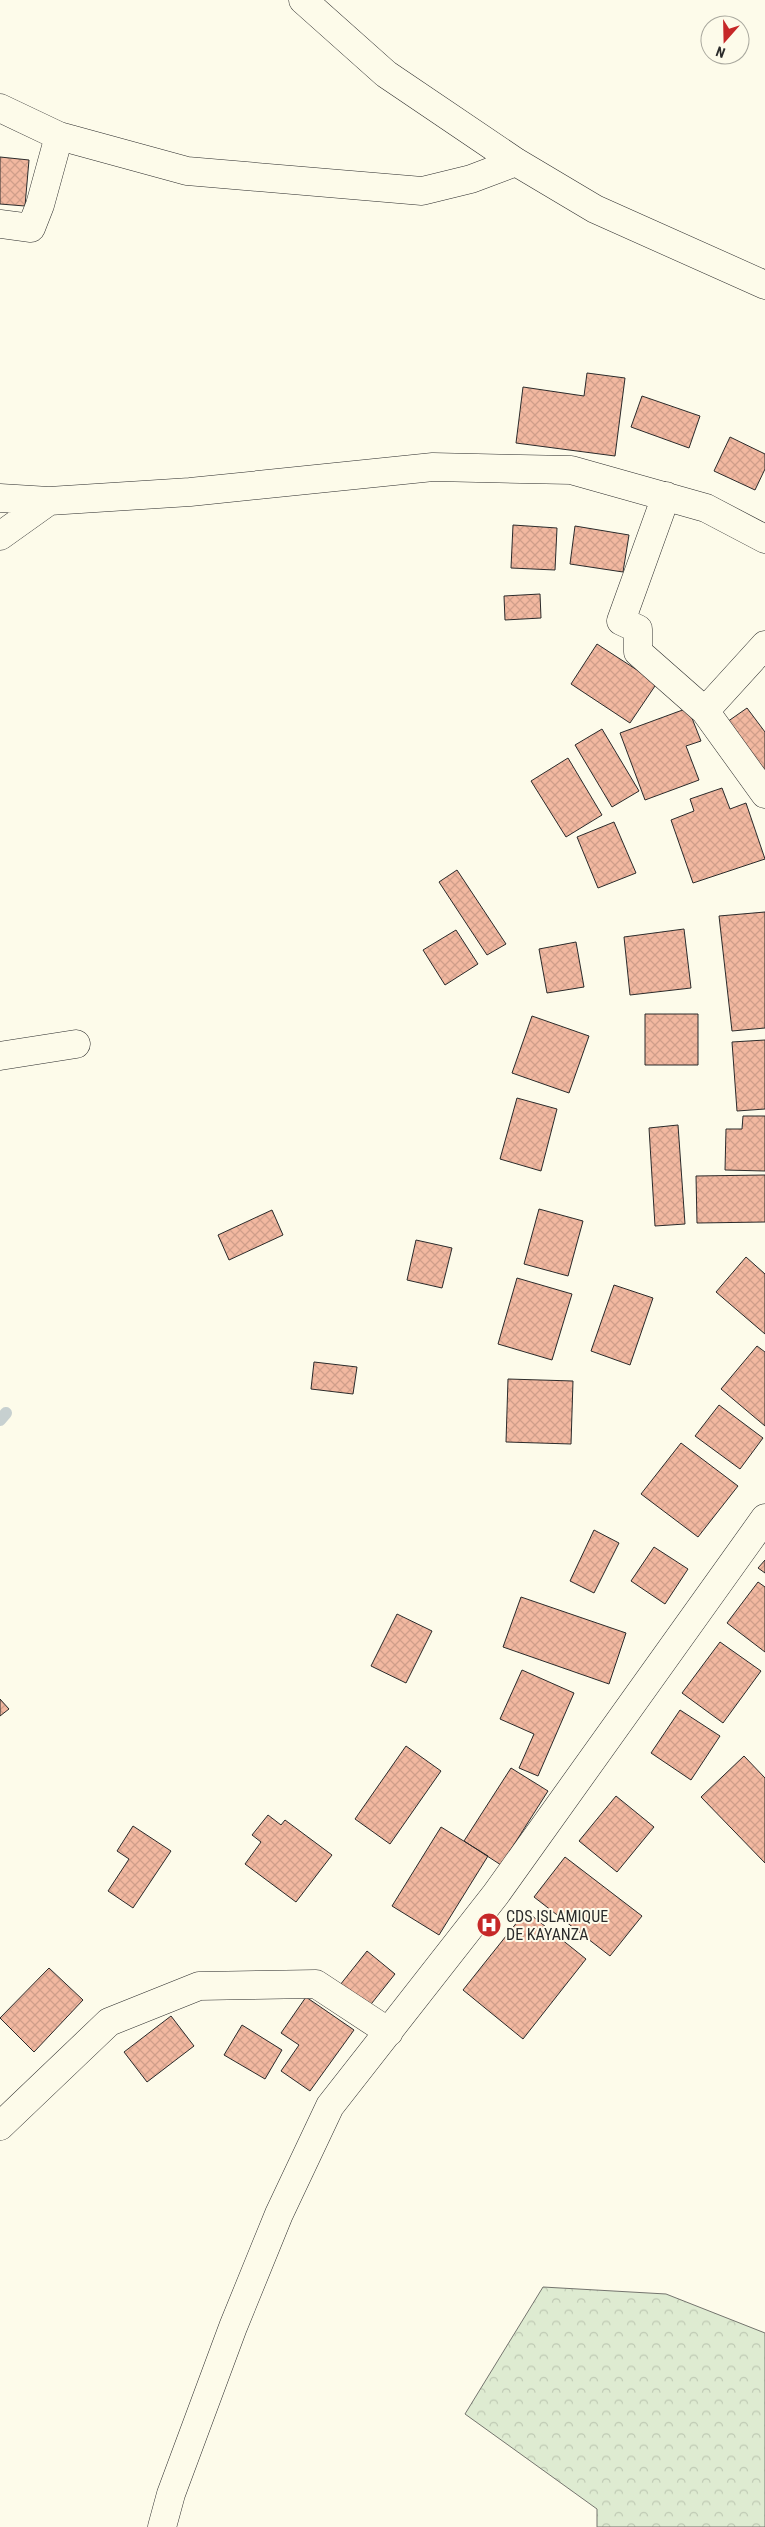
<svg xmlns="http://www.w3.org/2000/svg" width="765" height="2527" font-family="'Roboto Condensed',sans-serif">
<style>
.forest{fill:url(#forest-crowns);stroke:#74746e}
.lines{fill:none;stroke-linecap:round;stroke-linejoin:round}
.stream{stroke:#c7d0d0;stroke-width:12}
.building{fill:url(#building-cross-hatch);stroke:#2b2b2b}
.minor-casing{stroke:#2b2b2b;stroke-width:29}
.minor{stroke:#fdfbea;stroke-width:28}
.labels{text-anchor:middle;stroke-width:4;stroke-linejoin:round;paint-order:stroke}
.poi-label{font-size:16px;fill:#2b2b2b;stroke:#fdfbea;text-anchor:start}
</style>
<defs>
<pattern id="forest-crowns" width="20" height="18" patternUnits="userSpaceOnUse" patternTransform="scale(1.25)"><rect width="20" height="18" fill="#deebd1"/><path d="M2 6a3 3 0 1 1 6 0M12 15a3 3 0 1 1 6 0" fill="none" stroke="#bfcab4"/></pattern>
<pattern id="building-cross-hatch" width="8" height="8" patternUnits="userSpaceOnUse" patternTransform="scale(1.25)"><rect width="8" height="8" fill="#f2b8a0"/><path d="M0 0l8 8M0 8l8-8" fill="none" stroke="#d09e8a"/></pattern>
</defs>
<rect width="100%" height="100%" fill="#fdfbea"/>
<path class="forest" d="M543,2287L666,2294L765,2333V2527H597V2509L465,2414Z"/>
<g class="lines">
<path class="stream" d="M0,1420L6,1413"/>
</g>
<path class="building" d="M0,157L29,160L25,206L0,204Z
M587,373L625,378L615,456L516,443L523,387L584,396Z
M642,396L700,416L689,448L631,427Z
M730,437L765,454V469L755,490L714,471Z
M513,525L557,528L555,570L511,568Z
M575,526L629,535L623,572L570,564Z
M540,594L541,618L505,620L504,596Z
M597,644L657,683L630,723L571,684Z
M688,708L701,741L686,746L699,780L645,800L620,733Z
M747,708L765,732V773L727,722Z
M602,729L639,791L612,807L575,745Z
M568,758L602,815L566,837L531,781Z
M722,788L730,809L746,803L765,859L693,883L671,820L694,811L690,799Z
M614,822L636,873L598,888L577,837Z
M457,870L506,944L487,955L439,882Z
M765,912V1028L732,1031L719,916Z
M684,929L691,988L630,995L624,937Z
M456,930L478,964L445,985L423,950Z
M576,942L584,987L547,993L539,949Z
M645,1014H698V1065H645Z
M532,1016L589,1036L569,1093L512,1073Z
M765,1040V1109L737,1111L732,1042Z
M517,1098L557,1109L541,1171L500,1159Z
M743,1116H765V1171L725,1170L726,1129H742Z
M678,1125L685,1224L655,1226L649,1128Z
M765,1175V1222L697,1223L696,1176Z
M539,1209L583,1221L568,1276L524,1264Z
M272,1210L283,1235L229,1260L218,1235Z
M416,1240L452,1248L442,1288L407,1280Z
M746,1257L765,1274V1334L716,1292Z
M517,1278L572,1294L552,1360L498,1344Z
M614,1285L653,1298L630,1365L591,1351Z
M757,1346L765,1352V1426L721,1389Z
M314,1362L357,1367L353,1394L311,1389Z
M508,1379L573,1381L571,1444L506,1442Z
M719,1405L763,1438L740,1469L695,1436Z
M681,1443L738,1486L698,1537L641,1494Z
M594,1530L619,1543L594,1593L570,1581Z
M654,1547L688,1569L665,1604L631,1581Z
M765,1560V1573L758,1568Z
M758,1582L765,1587V1652L727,1623Z
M521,1597L626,1633L609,1684L503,1647Z
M397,1614L432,1631L406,1683L371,1666Z
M720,1642L761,1671L723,1723L682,1693Z
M522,1670L574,1693L538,1776L519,1768L534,1734L500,1719Z
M0,1699L9,1709L0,1716Z
M680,1710L720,1736L691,1780L651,1753Z
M406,1746L441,1771L390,1844L355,1819Z
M744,1756L765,1778V1863L701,1797Z
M511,1768L548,1791L501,1865L464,1841Z
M616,1796L654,1827L617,1872L579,1841Z
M268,1815L281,1825L285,1820L332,1855L296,1902L245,1864L261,1842L252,1835Z
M133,1826L171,1851L133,1908L108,1891L129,1859L117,1851Z
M441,1827L488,1856L439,1935L392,1906Z
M565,1857L642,1916L610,1956L534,1897Z
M526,1911L586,1959L523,2039L463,1990Z
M367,1951L395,1974L368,2008L340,1985Z
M49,1968L83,2000L34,2052L0,2018Z
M306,1997L354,2030L310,2091L281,2071L299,2045L281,2033Z
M171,2016L194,2046L147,2082L124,2052Z
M242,2025L282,2050L265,2079L224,2055Z"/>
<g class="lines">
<defs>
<path id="minor" d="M303,0L386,74L516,162L595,209L765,285
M0,108L59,136L187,171L422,191L471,179L516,162
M0,224L31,228L40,205L59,136
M666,496L621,621L638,629V652L705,711L765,794
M0,498L49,501L190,492L433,467L571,470L706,508L765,539
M0,536L49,501
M705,711L765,645
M0,1056L76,1044
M0,2126L109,2022L199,1986L316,1984L389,2032
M162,2527L171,2494L233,2327L279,2214L330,2106L496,1894L765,1518"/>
</defs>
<use href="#minor" class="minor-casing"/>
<use href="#minor" class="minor"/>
</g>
<defs>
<symbol id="hospital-disc" viewBox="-11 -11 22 22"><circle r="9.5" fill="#c62828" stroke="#fdfbea"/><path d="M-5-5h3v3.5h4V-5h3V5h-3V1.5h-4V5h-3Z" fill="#fff"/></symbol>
</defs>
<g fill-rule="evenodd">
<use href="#hospital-disc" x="475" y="1911" width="28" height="28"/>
</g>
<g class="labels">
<g class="poi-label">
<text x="506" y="1922">CDS ISLAMIQUE<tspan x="506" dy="18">DE KAYANZA</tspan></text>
</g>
</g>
<g transform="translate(725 40) rotate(200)"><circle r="24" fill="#fdfbea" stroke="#a9a89e"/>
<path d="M0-4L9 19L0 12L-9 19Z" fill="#c62828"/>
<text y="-8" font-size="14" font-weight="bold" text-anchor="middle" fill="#2b2b2b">N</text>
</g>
</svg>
